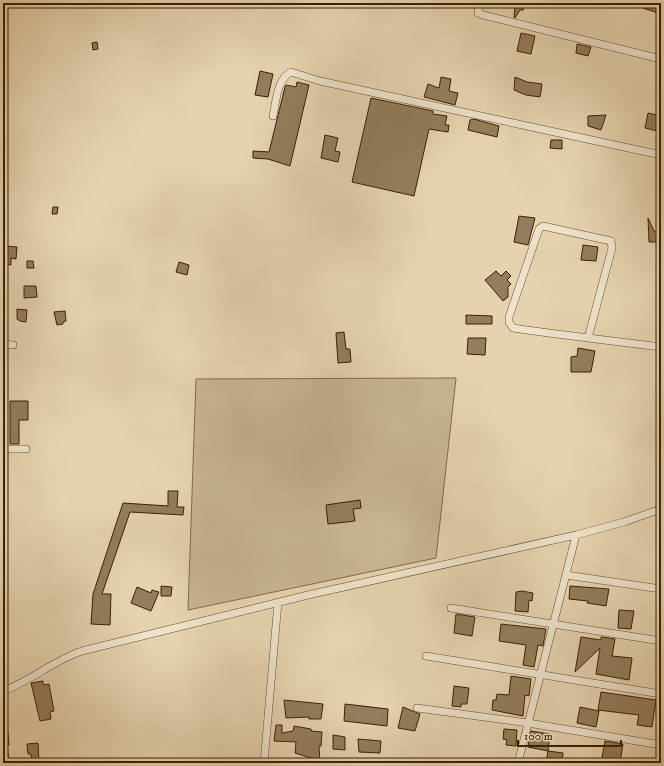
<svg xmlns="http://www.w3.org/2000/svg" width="664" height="766" font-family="'IM FELL DW Pica',serif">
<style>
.green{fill:#c8b592;stroke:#826a4a}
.building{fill:#937d5c;stroke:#3b2002}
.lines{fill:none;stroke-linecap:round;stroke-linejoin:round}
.minor-casing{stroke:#664d2d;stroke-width:8}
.minor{stroke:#eee2cb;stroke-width:7}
</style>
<rect width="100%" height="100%" fill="#e5d3af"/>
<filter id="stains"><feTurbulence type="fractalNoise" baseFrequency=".005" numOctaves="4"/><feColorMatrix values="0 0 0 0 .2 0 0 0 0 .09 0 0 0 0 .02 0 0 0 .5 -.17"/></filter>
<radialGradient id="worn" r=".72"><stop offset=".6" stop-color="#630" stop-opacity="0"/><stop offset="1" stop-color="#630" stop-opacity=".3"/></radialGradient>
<path class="green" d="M456,378L436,558L188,610L196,379Z"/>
<path class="building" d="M504,3H525L523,10H520L515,18L514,17L515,8Z
M631,3H660L661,14L631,4Z
M521,33L535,36L531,54L517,51Z
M97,42L98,49L93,50L92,43Z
M577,44L591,47L588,56L576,53Z
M260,71L273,74L268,97L255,95Z
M441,77L451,79L449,91L458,93L455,105L424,97L428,84L439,88Z
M515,77L527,82L542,84L540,97L526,95L514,90Z
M297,82L309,85L290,166L268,159L253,158V151L269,152L285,87L286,85L296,87Z
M371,98L433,111V114L447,116L445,125H449L448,132L429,129L414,196L352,182Z
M648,113L661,116V132L645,128Z
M606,115L601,130L588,126V116Z
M474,119L499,126L497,137L468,130L470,120Z
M325,135L338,138L335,151L340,152L338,162L321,158Z
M551,140H562V149L550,148Z
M53,207H58L57,214H52Z
M519,216L535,218L528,245L514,242Z
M648,218L654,231L660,233L658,242H649Z
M583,245L598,247L596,261L581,260Z
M4,246L17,247L16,259L11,258V265L3,264Z
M27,261H33L34,268H27Z
M179,262L189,265L187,275L176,272Z
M496,271L501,276L506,271L511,276L507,280L511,284L508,287V297L503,301L485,280Z
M24,286H36L37,297L24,298Z
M17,309L27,310L26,322L20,321L17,319Z
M65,311L66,321L63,322V324L57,325L54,312Z
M466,315L492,316V324H466Z
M344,332L346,349H350L351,362L338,363L336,333Z
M468,338H486L485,355L467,354Z
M578,348L595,351L591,372H571V357L577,356Z
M10,401H28V420H19V444H10Z
M168,491H178L177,507H184L183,515L130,512L102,594H111L110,625L91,624L93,594L123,503L168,506Z
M360,500L361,508L353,509L355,521L328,524L326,505Z
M161,586L172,587L171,596H161Z
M570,586L609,589L606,606L587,603L588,601L569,599Z
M137,587L151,593L152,590L159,592L151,611L131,603Z
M522,591L533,593L532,601L529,600L528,612L515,611L516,592Z
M619,610L634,611L631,629L618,628Z
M456,614L475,617L472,636L454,633Z
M501,624L546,629L543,646L538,645L534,667L523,665L526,645L499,641Z
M581,637L601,640V637L615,639L612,656L632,658L629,680L596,674L600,648L575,672Z
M511,676L531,679L529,696L525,695L523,716L492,710L493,700H496L497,694L509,695Z
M43,681V685L49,684L54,711L50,712L51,719L40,721L31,683Z
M454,686L469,688L467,704H461V707L452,706Z
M601,692L656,700L652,727L637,725L639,715L598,710Z
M284,700L323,704L321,719H309V717L286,718Z
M345,704L388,709L387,726L344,721Z
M403,707L420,714L415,731L398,728Z
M580,707L599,711L596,727L577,723Z
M3,723H7L9,745H7L9,763H3Z
M276,725H282V733L293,731L294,726L311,729V731L322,732L321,746H319L320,763H311V758L295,753L296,742L274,741Z
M504,729L517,730L516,746L506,745L507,740L503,739Z
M531,731L550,734L548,751L528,747Z
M333,735L345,737V750L333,749Z
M358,739L381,741L380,753L359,752Z
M605,741L623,744L620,763H601Z
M38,743L39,762L32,763L31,754H28L27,744Z
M548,751L563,753L562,763H546Z"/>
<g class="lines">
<defs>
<path id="minor" d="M479,3L478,13L483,15L661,59
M273,116C276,102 277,79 291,72L320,81L661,155
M588,338L612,248L611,241L543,226L539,229L509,317V322L513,328C562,335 612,341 661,347
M3,344L13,345
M3,449H26
M566,575L661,589
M451,608L661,641
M426,656L661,694
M3,691C31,681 54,660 82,651L308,595L576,535L624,522L661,509
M417,708L528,723L661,745
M264,763L278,602
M518,763L576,535"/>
</defs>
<use href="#minor" class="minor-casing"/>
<use href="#minor" class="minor"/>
</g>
<rect width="664" height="766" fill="none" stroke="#e5d3af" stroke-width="16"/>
<rect x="4" y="4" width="656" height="758" fill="none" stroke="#3b2002" stroke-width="2"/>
<rect x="8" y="8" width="648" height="750" fill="none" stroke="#3b2002"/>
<path d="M518 740v6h103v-6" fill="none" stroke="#3b2002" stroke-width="2"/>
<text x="524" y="740" font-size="12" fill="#3b2002" stroke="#eee2cb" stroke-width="3" paint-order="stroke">100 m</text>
<rect width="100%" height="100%" filter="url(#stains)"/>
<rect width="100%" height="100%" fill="url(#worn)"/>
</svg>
